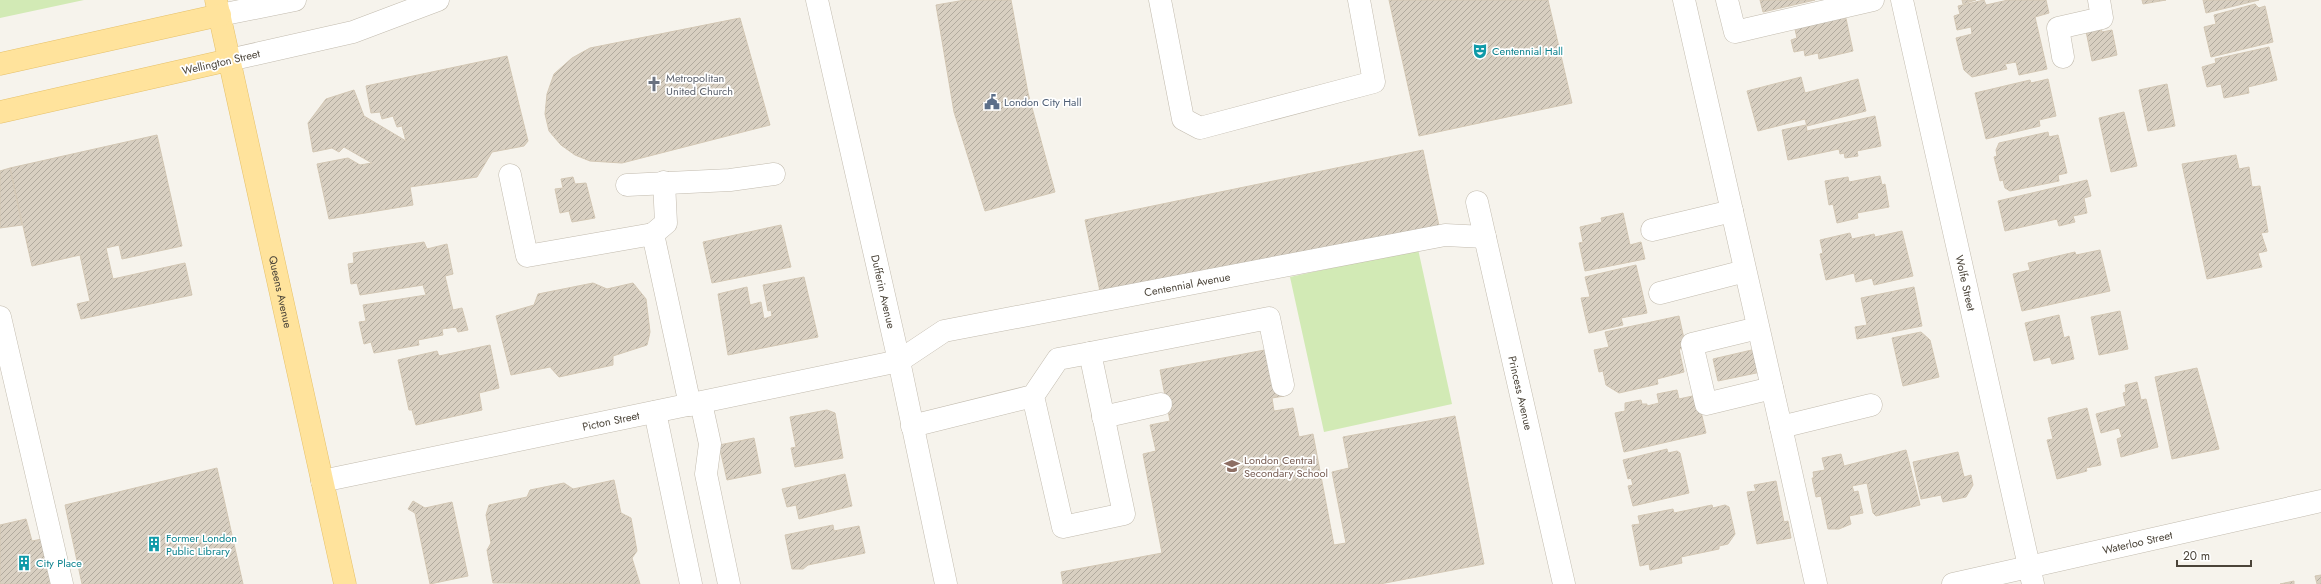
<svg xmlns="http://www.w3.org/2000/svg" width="2321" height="584" font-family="Jost,sans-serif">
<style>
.green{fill:#d2eab5}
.building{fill:url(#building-hatch);stroke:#d3c7b4}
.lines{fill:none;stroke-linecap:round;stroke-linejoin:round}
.minor-casing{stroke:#c2bbae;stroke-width:23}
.major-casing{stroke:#e6c16a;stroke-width:23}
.minor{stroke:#fff;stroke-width:22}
.major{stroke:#ffe39c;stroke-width:22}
.labels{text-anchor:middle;stroke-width:3.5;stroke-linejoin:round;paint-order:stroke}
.culture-label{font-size:11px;fill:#0d838f;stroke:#fff;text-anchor:start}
.street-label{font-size:11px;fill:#4b4439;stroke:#fff}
.worship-label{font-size:11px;fill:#5b616d;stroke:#fff;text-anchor:start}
.service-label{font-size:11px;fill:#4e5e75;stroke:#fff;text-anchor:start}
.education-label{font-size:11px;fill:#785e54;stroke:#fff;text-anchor:start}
</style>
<defs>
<pattern id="building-hatch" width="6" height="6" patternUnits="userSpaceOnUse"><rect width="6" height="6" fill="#d8cfc1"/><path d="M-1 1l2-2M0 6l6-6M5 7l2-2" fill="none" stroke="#b1aa9e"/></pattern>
</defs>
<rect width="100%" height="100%" fill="#f6f3ec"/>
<path class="green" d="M0,0H84L0,18Z
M1418,249L1452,404L1324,432L1290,277Z"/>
<path class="building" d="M965,0H1011L1028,93L1055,192L985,211L954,112L936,5Z
M1389,0H1548L1572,103L1419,136Z
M1760,0H1815L1763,12Z
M1962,0H1976L1963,4Z
M1984,0L1986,5L2008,0H2046L2049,13L2035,17L2047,69L2019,75L2016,62L2005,64L2007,69L1972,77L1964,70L1956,38L1972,34L1971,27L1957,30L1954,16L1960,14L1958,6Z
M2142,0H2166L2143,4Z
M2203,0H2259L2206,13Z
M2255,4L2259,8L2265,6L2273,42L2211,57L2204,27L2216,24L2214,15Z
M1845,14L1853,51L1819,59L1818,53L1805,56L1804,50L1794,52L1791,40L1797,38L1794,25Z
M740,18L770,125L622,163L590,161L575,155L561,145L549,131L545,114L547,94L554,74L572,58L590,48Z
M2101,28L2102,32L2112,30L2117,55L2092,61L2086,31Z
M2269,47L2277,80L2248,87L2249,93L2224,98L2221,84L2207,87L2202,67L2216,63L2215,59Z
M507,56L528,141L524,146L492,152L477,177L410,187L413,205L329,219L317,164L348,158L360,165L372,163L344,147L339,152L332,148L313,152L308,123L326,99L354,90L364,116L406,141L402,126L397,127L393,116L382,119L380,112L371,113L366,86Z
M1801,77L1805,93L1858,79L1866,111L1807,126L1805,119L1758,131L1747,91Z
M2048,79L2056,116L2039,120L2040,126L1986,139L1975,93L2030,80L2031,83Z
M2167,84L2175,126L2148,131L2139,90Z
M2124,112L2137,166L2111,172L2099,118Z
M1875,116L1881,146L1857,151L1858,156L1845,158L1844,153L1840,154L1839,149L1788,160L1782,130L1806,125L1807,131Z
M2048,132L2049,137L2058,135L2067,173L2058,175L2059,181L2010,191L2005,188L2003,180L2000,181L1994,157L1997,156L1996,150L1999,143Z
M157,135L182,246L122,259L119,245L106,248L113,279L185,263L192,295L81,319L77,304L90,301L80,255L32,266L10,168Z
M1423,150L1439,226L1101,296L1085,220Z
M2236,155L2239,169L2249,167L2252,187L2260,186L2268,232L2261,233L2267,251L2258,253L2262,267L2207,279L2182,164Z
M10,168L22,225L0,228V171Z
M1880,176L1882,185L1885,184L1889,207L1857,213L1858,218L1837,223L1833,204L1829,205L1825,181L1848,177L1849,182Z
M573,177L575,184L586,183L595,218L572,222L569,211L560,213L555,189L563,188L561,179Z
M2087,180L2091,196L2084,198L2087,213L2073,216L2075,222L2059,226L2057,219L2005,231L1998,201Z
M1623,213L1630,245L1641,242L1645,259L1585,271L1579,243L1583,242L1580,227L1602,222L1601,218Z
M781,225L791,267L712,283L703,242Z
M1902,231L1913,276L1874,285L1872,278L1856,282L1854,273L1826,280L1820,254L1823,253L1820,240L1850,233L1852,239L1874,234L1875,237Z
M424,242L427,249L447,244L453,274L445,276L453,310L462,308L468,330L458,332L456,327L442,329L443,335L418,340L419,345L374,353L371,342L364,344L359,322L366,321L363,305L426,295L423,285L360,295L357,283L351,284L348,264L354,263L353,253Z
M2100,250L2110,291L2022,311L2013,274L2030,270L2028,263L2075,252L2076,255Z
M1636,265L1647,313L1621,318L1623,325L1589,333L1581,298L1590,297L1585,277Z
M804,277L818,337L728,355L718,294L747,287L750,305L761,302L764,319L772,316L771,310L768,311L763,285Z
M593,283L607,289L633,283L646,299L650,332L647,345L613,356V365L559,377L550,367L511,375L496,316L534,305L538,294Z
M1914,287L1922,326L1857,339L1855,327L1867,325L1861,298Z
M2120,311L2128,349L2099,355L2091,317Z
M2059,315L2064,338L2069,336L2074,359L2052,364L2050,357L2034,361L2025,323Z
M1679,316L1686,348L1679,349L1684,372L1657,379L1658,384L1619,393L1606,385L1603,371L1599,372L1594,350L1609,347L1605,332Z
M1921,332L1930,340L1939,377L1903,386L1892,338Z
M490,345L499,388L479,393L482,410L416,425L412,410H409L398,360L437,351L439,356Z
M1275,348L1284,396L1272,398L1274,411L1293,408L1299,437L1313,434L1334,545L1346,543L1332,472L1349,468L1343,437L1455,416L1484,564L1380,584H1063L1061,572L1162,553L1143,454L1156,451L1150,425L1170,421L1160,370Z
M1756,349L1761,372L1718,381L1713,359Z
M2197,368L2219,449L2172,459L2155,377Z
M2137,382L2141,400L2146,399L2158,447L2121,457L2117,439L2122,437L2119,428L2101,433L2096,414L2126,406L2123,393L2126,392L2125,385Z
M1677,390L1679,399L1697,395L1706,433L1624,452L1615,413L1625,411V403L1641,400L1642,404H1647V406L1659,403L1657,394Z
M2087,408L2101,465L2086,468L2087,471L2057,479L2047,440L2053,439L2048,418Z
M827,410L835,413L843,458L795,467L791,448L796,447L790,417Z
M754,438L761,473L727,480L719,445Z
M1667,449L1668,453L1677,451L1680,453L1689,493L1633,506L1628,486L1633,485L1631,478L1628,479L1623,460Z
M1906,450L1920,505L1876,516L1873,513L1867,483L1852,486L1854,492L1858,491L1863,513L1849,516L1851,524L1839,529H1828L1821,496L1816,497L1812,478H1814L1813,472L1825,470L1822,458L1841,454L1844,466Z
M1958,452L1964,477L1971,475L1973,485L1966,497L1943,502L1941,495L1921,499L1913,462Z
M217,468L243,584H82L65,505Z
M845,474L852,506L799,519L796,505L787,507L782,489Z
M614,480L621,513L631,518L637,551L632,558L640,584L493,583L487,550L491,543L486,515L489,505L527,497L530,490L564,483L573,489Z
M1776,481L1784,522L1788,521L1791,538L1757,544L1747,492L1756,491L1754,485Z
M413,501L425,508L452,502L468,576L430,584L415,513L408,509Z
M1712,505L1713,508L1725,505L1729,507L1735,534L1728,544L1719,546V549L1681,557L1682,563L1650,570L1649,564L1640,566L1632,525L1640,524L1638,516L1673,509L1674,513Z
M26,519L32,541L42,539L52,584H0V525Z
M833,525L834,531L859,526L865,553L808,565L803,569H792L785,535Z
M2321,575V584H2317L2315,576Z
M2294,581V584H2280Z"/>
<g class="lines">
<defs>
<g id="minor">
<path id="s1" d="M817,0L899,361L946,584"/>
<path d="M1160,0L1183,119L1200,128L1374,82L1359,0"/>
<path d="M1684,0L1781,427"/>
<path d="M1727,0L1735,32L1873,0"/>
<path id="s2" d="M1902,0L2033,584"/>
<path d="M220,15L295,0"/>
<path d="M2063,57L2058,28L2102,18L2099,0"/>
<path d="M229,60L353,32L438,0"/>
<path d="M510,175L527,256L653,234L690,405"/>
<path d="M627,185L730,180L774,174"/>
<path id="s3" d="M1477,202L1564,584"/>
<path d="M1652,230L1732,211"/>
<path d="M653,234L666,223L664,182"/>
<path d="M1660,293L1745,271"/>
<path d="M0,317L62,584"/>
<path d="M1758,328L1692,344L1706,404L1772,388"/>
<path d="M1090,353L1269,318L1283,385"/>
<path d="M701,403L710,444L706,474L729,584"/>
<path d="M655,412L691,584"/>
<path d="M1103,417L1161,404"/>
<path d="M912,426L1033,396L1063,527L1124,514L1090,353L1058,359L1033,396"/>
<path id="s4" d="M322,481L899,361L944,331L1445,235L1485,237"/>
<path d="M1816,584L1781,427L1871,405"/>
<path id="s5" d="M1953,584L2321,501"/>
</g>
<g id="major">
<path id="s6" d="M216,0L345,584"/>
<path d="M0,64L220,15"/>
<path d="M0,112L229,60"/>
</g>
</defs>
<use href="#minor" class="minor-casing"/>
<use href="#major" class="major-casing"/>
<use href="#minor" class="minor"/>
<use href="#major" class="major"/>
</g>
<defs>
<symbol id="theatre-bare" viewBox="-9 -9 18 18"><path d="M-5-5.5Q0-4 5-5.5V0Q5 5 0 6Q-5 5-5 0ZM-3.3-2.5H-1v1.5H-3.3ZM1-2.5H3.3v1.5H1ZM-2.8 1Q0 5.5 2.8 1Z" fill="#0f9aa8" stroke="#fff" stroke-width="2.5" paint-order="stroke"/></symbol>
<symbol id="church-bare" viewBox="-9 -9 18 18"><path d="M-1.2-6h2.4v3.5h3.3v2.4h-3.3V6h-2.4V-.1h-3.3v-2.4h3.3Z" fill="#6b7280" stroke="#fff" stroke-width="2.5" paint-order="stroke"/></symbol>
<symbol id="civic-bare" viewBox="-9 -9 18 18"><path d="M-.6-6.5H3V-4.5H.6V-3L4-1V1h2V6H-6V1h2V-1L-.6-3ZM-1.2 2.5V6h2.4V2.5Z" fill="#5c6f8a" stroke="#fff" stroke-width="2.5" paint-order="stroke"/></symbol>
<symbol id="school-bare" viewBox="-9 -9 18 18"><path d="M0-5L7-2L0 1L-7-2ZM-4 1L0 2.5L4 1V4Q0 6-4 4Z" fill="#8d6e63" stroke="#fff" stroke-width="2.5" paint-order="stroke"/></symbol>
<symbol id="building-bare" viewBox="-9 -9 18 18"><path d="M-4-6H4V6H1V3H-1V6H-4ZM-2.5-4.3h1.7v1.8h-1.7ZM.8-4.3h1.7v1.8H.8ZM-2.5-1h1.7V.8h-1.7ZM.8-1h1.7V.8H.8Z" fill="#0f9aa8" stroke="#fff" stroke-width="2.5" paint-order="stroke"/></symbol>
</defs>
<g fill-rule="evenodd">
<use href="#theatre-bare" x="1469" y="40" width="22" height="22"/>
<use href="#church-bare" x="643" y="73" width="22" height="22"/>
<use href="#civic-bare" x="981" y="91" width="22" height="22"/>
<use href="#school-bare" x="1221" y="455" width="22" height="22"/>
<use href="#building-bare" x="143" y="533" width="22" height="22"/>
<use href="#building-bare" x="13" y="552" width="22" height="22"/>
</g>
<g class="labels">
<g class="culture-label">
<text x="1492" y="55">Centennial Hall</text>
<text x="166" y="542">Former London<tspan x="166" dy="13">Public Library</tspan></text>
<text x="36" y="567">City Place</text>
</g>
<g class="street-label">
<text transform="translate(221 62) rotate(-13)" y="4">Wellington Street</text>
<text dy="4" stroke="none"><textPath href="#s2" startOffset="290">Wolfe Street</textPath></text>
<text dy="4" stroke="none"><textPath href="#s4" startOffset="891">Centennial Avenue</textPath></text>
<text dy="4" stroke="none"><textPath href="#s6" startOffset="299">Queens Avenue</textPath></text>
<text dy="4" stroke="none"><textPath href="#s1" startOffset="299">Dufferin Avenue</textPath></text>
<text dy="4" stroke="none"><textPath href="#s3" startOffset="196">Princess Avenue</textPath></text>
<text dy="4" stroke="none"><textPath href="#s4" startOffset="295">Picton Street</textPath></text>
<text dy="4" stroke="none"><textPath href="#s5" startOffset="189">Waterloo Street</textPath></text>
</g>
<g class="worship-label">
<text x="666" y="82">Metropolitan<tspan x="666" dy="13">United Church</tspan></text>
</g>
<g class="service-label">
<text x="1004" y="106">London City Hall</text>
</g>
<g class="education-label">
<text x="1244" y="464">London Central<tspan x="1244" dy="13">Secondary School</tspan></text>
</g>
</g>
<path d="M2177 560v6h74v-6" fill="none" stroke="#4b4439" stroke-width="2"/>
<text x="2183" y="560" font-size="12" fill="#4b4439" stroke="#ffffff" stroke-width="3" paint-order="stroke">20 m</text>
</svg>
